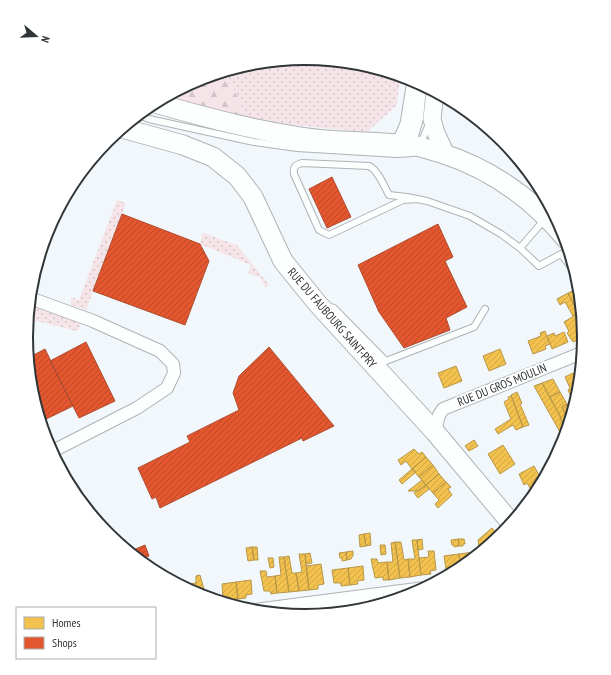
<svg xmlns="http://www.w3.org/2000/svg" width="611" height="675" font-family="'PT Sans Narrow',sans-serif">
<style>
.grass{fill:url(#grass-dots)}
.forest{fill:url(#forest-firs)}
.homes{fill:url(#homes-hatch);stroke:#b89747}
.shops{fill:url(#shops-hatch);stroke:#ae4d31}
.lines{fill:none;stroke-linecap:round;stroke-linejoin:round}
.lane-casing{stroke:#aeb3b6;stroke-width:8}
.street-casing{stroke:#aeb3b6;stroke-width:14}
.secondary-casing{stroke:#aeb3b6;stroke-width:19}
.primary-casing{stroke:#aeb3b6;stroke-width:21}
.lane{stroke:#fdfefe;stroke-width:6}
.street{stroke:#fdfefe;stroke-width:12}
.secondary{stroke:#fdfefe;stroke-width:17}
.primary{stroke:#fdfefe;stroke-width:19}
.labels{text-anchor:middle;stroke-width:4;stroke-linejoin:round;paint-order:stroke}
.street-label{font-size:12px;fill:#303538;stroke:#fff}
.rim{fill:none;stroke:#303538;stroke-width:2}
</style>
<defs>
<pattern id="grass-dots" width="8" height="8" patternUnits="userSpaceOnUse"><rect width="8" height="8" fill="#f5e4e8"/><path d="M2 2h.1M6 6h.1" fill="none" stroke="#d2c4c8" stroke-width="1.8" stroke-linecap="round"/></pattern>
<pattern id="forest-firs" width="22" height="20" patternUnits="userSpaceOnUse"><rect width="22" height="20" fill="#f5e4e8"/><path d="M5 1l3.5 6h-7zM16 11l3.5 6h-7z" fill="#d2c4c8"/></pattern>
<pattern id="homes-hatch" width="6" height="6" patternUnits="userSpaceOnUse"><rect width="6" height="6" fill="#f2c14e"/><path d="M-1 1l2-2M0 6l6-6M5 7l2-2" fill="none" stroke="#d0a645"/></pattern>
<pattern id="shops-hatch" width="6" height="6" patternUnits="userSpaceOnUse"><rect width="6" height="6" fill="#e4572e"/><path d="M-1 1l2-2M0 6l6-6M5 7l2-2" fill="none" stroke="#b94928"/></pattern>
</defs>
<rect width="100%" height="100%" fill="#f2f7fb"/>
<path class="grass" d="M306,58L360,63L400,76L397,105L367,132L284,124L247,117L225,71L251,63Z
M117,200L126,203L86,310L71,305V297L79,300Z
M203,233L237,245L269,285L265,288L261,278L248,273L251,265L200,244Z
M29,304L79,323L80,326L79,329L76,331L37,321L30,323L28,318Z"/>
<path class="forest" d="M225,71L247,117L213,110L179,100L175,92L199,79Z"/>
<path class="homes" d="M577,289L581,298L582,311L578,313L568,293Z
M568,293L578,313L573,316L565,302L560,305L557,299Z
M582,311L583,321L578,324L580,329L576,331L580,339L573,342L567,333L569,331L564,322Z
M545,331L550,344L545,346L546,349L533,354L528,341L541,336L540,333Z
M564,332L568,342L552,349L547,336L554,333L555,336Z
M500,349L506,364L489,371L483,356Z
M456,366L462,381L444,388L438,373Z
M573,373L580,386L577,401L576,400L573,401L568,390L570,388L565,377Z
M553,379L560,392L550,397L542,383Z
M542,383L561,418H560L567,432L565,441L534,386Z
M517,392L522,403L520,404L529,425L523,427L511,395Z
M560,392L567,404L562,407L567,417L572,414L573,415L569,428L566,430L560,418H561L550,397Z
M511,396L523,427L516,430L513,425L498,434L495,429L511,419L504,402L509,399L508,397Z
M567,404L572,414L567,417L562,407Z
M474,440L478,446L469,451L465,446Z
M503,445L515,464L500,474L488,454Z
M414,449L419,454L422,452L426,457L412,469L406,461L401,465L398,460Z
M426,457L433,465L419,477L412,469Z
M433,465L439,474L426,485L419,477Z
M534,466L540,477L542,476L545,480L544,482L530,488L527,483L524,485L519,474Z
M412,469L416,472L402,484L399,480Z
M439,474L446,482L433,493L426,485Z
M422,480L426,485L418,491H408Z
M446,482L451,487L448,489L452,495L438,508L435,504L439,500L433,493Z
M426,485L429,489L418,498L414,493Z
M492,528L500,537L480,553L478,540Z
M370,533L371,545L366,546L364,534Z
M364,534L366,546L360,547L359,535Z
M422,539L423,549L418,550L417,540Z
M458,539L459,546L454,547V545H452L451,540Z
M458,539H464L465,544H463V546H459Z
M412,540H417L421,575L410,577L408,559H415Z
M395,542H401L404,560L408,559L410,577L400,578Z
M395,542L400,578L389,580L387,562H393L391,543Z
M380,545H385L386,554L381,555Z
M252,547L254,560L248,561L246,548Z
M252,547H257L258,560H254Z
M353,551V556L352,557L351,559L347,560L346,552Z
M428,551H434L436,570L430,571L431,574L421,575L419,558L429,557Z
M346,552L347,560L342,561V558H340L339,553Z
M474,552L475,558L461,569L459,554Z
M310,553L312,563L306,564L305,554Z
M299,554H305L309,590L299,591L296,573L302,572Z
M459,554L461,569L453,571V569H446L444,556Z
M289,556L292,573H296L299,591L289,592L284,557Z
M279,557H284L289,592L277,593L275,576L281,575Z
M268,558H273L274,567L270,568Z
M371,559H377L378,563L387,562L389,580H383V577L375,578Z
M321,564L324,584L318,585V589L309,590L306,566Z
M363,566L364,580L357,581L358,584L350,585L348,568Z
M348,568L350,585L341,586V583H334L332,570Z
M260,571H266L267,577L275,576L277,593L271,594L270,591H264Z
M200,575L205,593L198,594L199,596L181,587V585L196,583V576Z
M251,580L252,594L246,595V598L238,599L236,582Z
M236,582L238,599L230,600L229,597L223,598L222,584Z"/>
<path class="shops" d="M332,177L351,217L327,228L309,189Z
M122,214L200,244L209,261L185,325L93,291Z
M438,224L453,257L445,261L467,307L446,318L450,330L404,348L379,312L358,265Z
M86,342L115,401L79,418L50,361Z
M269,347L334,426L303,441L302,438L160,508L156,497L152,499L138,468L190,442L187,436L239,410L233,393L239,376Z
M45,349L73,406L40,422L31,392L28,358Z
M145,545L149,556L139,560L129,552Z"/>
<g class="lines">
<defs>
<path id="lane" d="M139,115L149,119L254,142L297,148L397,154L413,153
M413,143L420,119L423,87
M420,145L429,124
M418,199L403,200L329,235L319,230L294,174C293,167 295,165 302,163L369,166C378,170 384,186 389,195L407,197L427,201L470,216L501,234L520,248L539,266L561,254L578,276
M59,208L62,209
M520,248L545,219
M327,306L334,308L386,361L474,327L485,309"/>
<path id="street" d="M30,298L93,321L160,351L173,364L174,373L167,388L137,408L51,452
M435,432L439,415L443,409L584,352"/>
<path id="secondary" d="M435,91L432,119L436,133L446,155
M400,145L409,124L416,81
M259,612L421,591"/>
<path id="primary" d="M155,103C208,118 260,132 315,139C349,143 384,141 417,146C425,148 433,151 441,153C491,169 533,199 566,239
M122,128L183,145L213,157L237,176L253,197L283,261L317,303L435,432L512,524"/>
</defs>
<use href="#lane" class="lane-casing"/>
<use href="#street" class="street-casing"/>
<use href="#secondary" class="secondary-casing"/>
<use href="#primary" class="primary-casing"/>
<use href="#lane" class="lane"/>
<use href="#street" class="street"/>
<use href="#secondary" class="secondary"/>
<use href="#primary" class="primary"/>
</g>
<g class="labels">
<g class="street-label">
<text transform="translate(332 318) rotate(49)" y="4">RUE DU FAUBOURG SAINT-PRY</text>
<text transform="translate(502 385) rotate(-22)" y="4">RUE DU GROS MOULIN</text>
</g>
</g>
<path d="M0 0H611V675H0ZM33 337a272 272 0 1 1 544 0a272 272 0 1 1-544 0Z" fill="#fff" fill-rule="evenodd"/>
<path class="rim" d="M33 337a272 272 0 1 1 544 0a272 272 0 1 1-544 0Z"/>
<rect x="16" y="607" width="140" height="52" fill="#ffffff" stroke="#acaeaf"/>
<rect x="24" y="617" width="20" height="12" fill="#f2c14e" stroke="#acaeaf"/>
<text x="52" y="627" font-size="12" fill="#303538">Homes</text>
<rect x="24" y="637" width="20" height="12" fill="#e4572e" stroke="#acaeaf"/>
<text x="52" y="647" font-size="12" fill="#303538">Shops</text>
<g transform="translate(36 36) rotate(109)" stroke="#ffffff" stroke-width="3" paint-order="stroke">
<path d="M0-3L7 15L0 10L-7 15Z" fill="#303538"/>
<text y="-6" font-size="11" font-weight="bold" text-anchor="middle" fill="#303538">N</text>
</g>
</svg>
